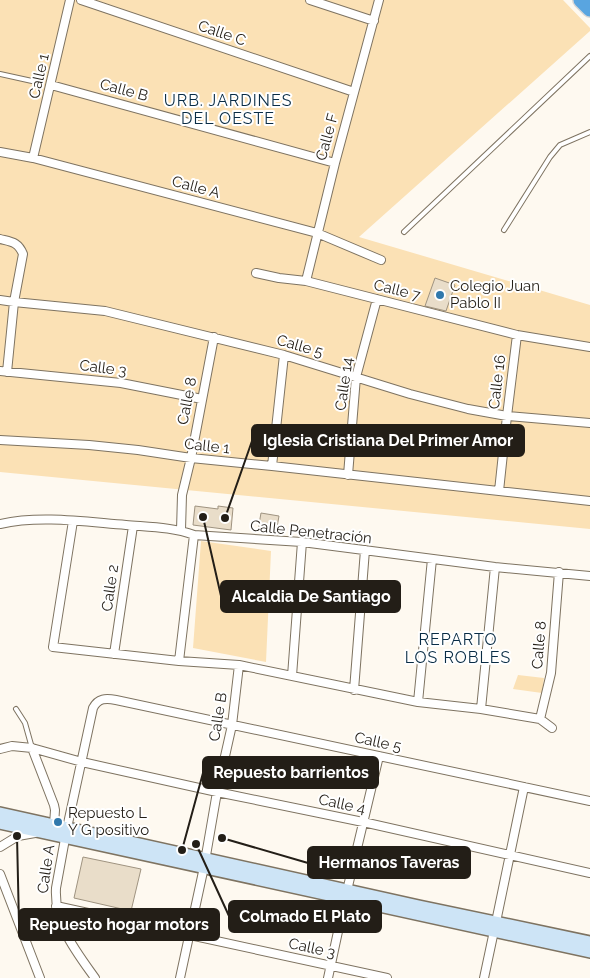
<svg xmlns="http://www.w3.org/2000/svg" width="590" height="978" font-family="Raleway,sans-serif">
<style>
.green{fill:#fbe1b5}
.building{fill:#e9ddc9;stroke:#9f9380}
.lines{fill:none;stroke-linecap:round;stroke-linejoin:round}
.service-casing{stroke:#7e7361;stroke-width:6}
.minor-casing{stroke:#7e7361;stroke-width:10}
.secondary-casing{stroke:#7e7361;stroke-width:14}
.motorway-casing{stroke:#d7d6d5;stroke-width:18}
.service{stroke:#fff;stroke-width:4}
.minor{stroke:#fff;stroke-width:8}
.secondary{stroke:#cde4f6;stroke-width:11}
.motorway{stroke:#59a5e0;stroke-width:15}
.poi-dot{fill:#3078ac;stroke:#fff;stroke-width:2}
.labels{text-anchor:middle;stroke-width:4;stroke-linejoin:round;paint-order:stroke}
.street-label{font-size:15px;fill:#231e17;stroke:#fff}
.poi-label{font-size:15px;fill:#231e17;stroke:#fff;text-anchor:start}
.neighbourhood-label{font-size:16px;letter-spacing:1px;fill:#092c45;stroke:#fff}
.leader{fill:none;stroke:#231e17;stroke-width:2}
.callout-dot{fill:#231e17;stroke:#fff;stroke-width:2}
.callout{fill:#231e17;stroke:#231e17;stroke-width:2}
.callout-label{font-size:16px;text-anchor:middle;font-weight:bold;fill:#fff}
</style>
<rect width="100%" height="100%" fill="#fef9f0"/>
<path class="green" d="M0,0H563L590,28V31L359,237L590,305V529L0,472Z
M201,541L271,551L266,662L193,648Z
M518,675L544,678L542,693L513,689Z"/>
<path class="building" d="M435,278L455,285L446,311L425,306Z
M195,506L218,509V506L233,508L231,530L193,525Z
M261,513L279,516L276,533L258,530Z
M83,857L141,869L131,911L74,898Z"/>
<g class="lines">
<defs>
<path id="service" d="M0,74L32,81
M504,230L550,157L560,145L590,132
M404,232L590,56
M16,709L25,723L32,748"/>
<path id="minor" d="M81,0L354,92
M310,0L374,21
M51,85L335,163
M0,152L33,158L317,233L381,260
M33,158L70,0
M0,239C12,242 18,242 23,254L14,302L7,372
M256,273L279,278L306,281L517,335L590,347
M306,281L335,163L379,0
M0,300L14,302L105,311L284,355L410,394L468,409L507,416L590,423
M0,371L121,383L202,399
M0,440L89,445L138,450L191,458L272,466L590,501
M272,466L284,355
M348,475L356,377L377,299
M499,491L507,416L517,335
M73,521L53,647L179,661L239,665L418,702L481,709L540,719L552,728
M0,524C40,515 86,522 126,525C149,527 173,527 194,535L302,542L495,567L590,576
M181,530L182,495L191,458L214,337
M114,654L133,526
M179,661L194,535
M292,676L302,542
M354,690L365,550
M418,702L432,559
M481,709L495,567
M540,719L551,673L559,572
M32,748L54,805L55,810L54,825
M0,749L12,746L32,748L82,762L217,792L363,822L590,873
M0,847L18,836L35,833
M0,874L40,978
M56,906L387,978
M496,922L524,787
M95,978C75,950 54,924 56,888L67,828L93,708C98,698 106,698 116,700L590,801
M180,978L204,867L217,792L232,725L239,665
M328,978L345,899L379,756
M484,978L494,931"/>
<path id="secondary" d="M0,813L419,906L590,942
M0,823L590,952"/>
<path id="motorway" d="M581,0L590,9"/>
</defs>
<use href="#service" class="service-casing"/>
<use href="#minor" class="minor-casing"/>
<use href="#secondary" class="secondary-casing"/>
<use href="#motorway" class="motorway-casing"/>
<use href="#service" class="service"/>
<use href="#minor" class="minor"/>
<use href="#secondary" class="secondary"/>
<use href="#motorway" class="motorway"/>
</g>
<g class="poi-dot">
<circle cx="440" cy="295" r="5"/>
<circle cx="58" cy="822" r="5"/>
</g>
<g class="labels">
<g class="street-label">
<text transform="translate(222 33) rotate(19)" y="5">Calle C</text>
<text transform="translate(39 76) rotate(-77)" y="5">Calle 1</text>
<text transform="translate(124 90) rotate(15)" y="5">Calle B</text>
<text transform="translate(327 137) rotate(-75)" y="5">Calle F</text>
<text transform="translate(196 187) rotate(15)" y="5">Calle A</text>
<text transform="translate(397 290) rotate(14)" y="5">Calle 7</text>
<text transform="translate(300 346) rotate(16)" y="5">Calle 5</text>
<text transform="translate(103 368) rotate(7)" y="5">Calle 3</text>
<text transform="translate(497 382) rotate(-83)" y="5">Calle 16</text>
<text transform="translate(344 384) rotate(-82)" y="5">Calle 14</text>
<text transform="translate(187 401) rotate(-79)" y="5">Calle 8</text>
<text transform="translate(207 446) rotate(6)" y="5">Calle 1</text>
<text transform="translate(311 532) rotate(6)" y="5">Calle Penetración</text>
<text transform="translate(110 588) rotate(-82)" y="5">Calle 2</text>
<text transform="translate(539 645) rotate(-85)" y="5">Calle 8</text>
<text transform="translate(218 717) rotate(-81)" y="5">Calle B</text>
<text transform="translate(378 742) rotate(12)" y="5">Calle 5</text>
<text transform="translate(342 804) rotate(12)" y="5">Calle 4</text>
<text transform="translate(46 869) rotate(-82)" y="5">Calle A</text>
<text transform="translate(312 948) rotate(12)" y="5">Calle 3</text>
</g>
<g class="poi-label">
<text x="450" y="291">Colegio Juan<tspan x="450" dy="17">Pablo II</tspan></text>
<text x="68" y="818">Repuesto L<tspan x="68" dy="17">Y G positivo</tspan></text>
</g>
<g class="neighbourhood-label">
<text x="228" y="106">URB. JARDINES<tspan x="228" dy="18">DEL OESTE</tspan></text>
<text x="458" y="645">REPARTO<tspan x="458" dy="18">LOS ROBLES</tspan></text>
</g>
</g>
<path class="leader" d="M225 518L252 441M203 517L221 596M182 850L203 773M222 838L308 863M196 844L229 916M17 836L19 924"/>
<g class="callout-dot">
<circle cx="225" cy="518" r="5"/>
<circle cx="203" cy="517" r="5"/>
<circle cx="182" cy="850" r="5"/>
<circle cx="222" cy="838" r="5"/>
<circle cx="196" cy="844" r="5"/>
<circle cx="17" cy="836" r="5"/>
</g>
<g class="callout">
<rect x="252" y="425" width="272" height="31" rx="5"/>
<rect x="221" y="581" width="179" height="31" rx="5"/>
<rect x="203" y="757" width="175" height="31" rx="5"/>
<rect x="308" y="847" width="162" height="31" rx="5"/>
<rect x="229" y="901" width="152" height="31" rx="5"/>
<rect x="19" y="909" width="200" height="31" rx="5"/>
</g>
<g class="callout-label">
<text x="388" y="446">Iglesia Cristiana Del Primer Amor</text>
<text x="311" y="602">Alcaldia De Santiago</text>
<text x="291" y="778">Repuesto barrientos</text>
<text x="389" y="868">Hermanos Taveras</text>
<text x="305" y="922">Colmado El Plato</text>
<text x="119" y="930">Repuesto hogar motors</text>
</g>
</svg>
